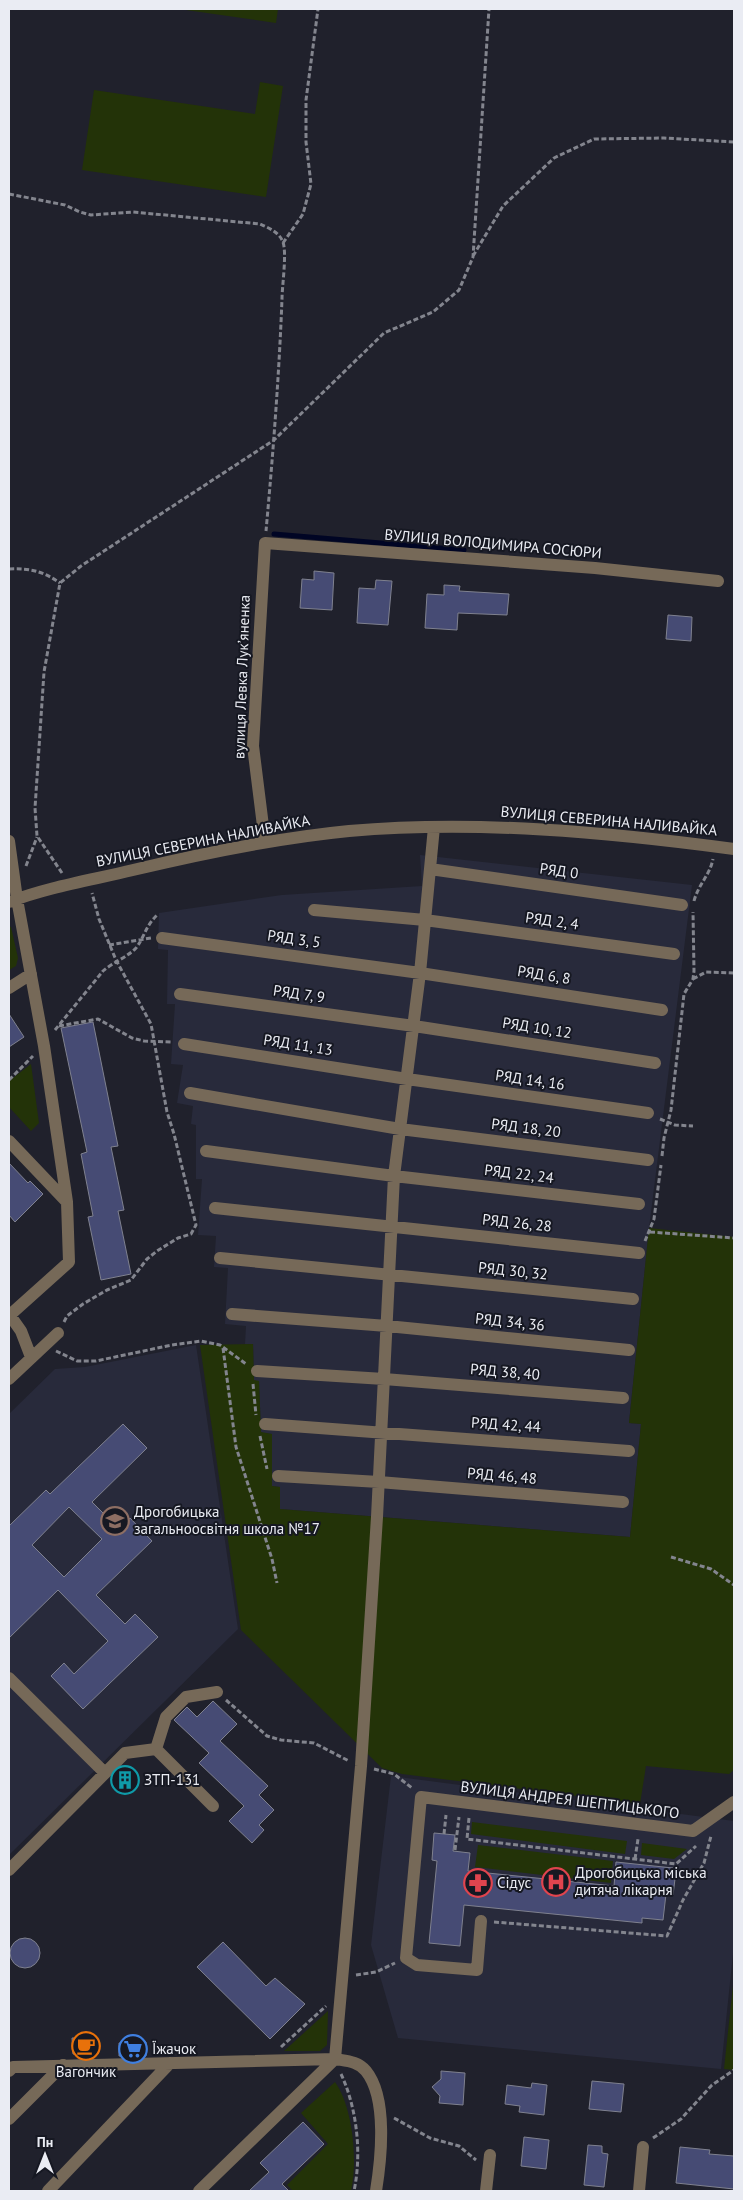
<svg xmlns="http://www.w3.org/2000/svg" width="743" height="2200" font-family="'PT Sans',sans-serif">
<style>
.built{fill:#282a3b}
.green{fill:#233308}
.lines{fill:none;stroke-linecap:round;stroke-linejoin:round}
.stream{stroke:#000524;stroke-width:5}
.building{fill:#464b74;stroke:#7f818f;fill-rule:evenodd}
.path{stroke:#83858e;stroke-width:3;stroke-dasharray:5 2.5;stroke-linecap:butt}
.minor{stroke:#766958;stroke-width:12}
.labels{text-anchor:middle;stroke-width:4;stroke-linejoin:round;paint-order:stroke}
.street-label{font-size:15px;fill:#eaecf3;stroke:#161822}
.poi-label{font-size:15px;fill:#eaecf3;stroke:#161822;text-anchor:start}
</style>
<rect width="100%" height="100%" fill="#20212c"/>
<path class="built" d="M420,855L692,885L649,1228L629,1423L641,1424L630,1537L280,1509V1487L272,1486V1434L261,1433L259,1381H254L253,1344H245L246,1326L225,1324L228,1268L214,1267L216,1236L198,1235L202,1179H196V1125L191,1124L193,1106L177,1103L183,1065L171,1064L175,1004H167L168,950L158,949L159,913L282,895L422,886Z
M196,1345L238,1629L9,1855V1414L55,1369L85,1367Z
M391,1776L734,1821V1944L721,2069L398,2038L371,1945Z"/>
<path class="green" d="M179,9H278L276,23Z
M260,82L283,86L266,197L82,170L94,90L255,114Z
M9,926L11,927L18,958L16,966L9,970Z
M31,1064L39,1123L31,1131L9,1107V1081Z
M649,1228L734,1237V1770L729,1774L646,1766L640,1804L402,1774L382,1768L241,1630L200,1345L253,1344L254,1380L259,1381L261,1432L272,1434V1486L280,1487V1509L630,1537L641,1424L629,1423Z
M472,1822L627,1841L625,1854L471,1834Z
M642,1843L687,1849L674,1859L641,1855Z
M478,1845L613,1861L611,1883L475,1867Z
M734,1976V2070L724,2069Z
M328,2011L327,2045L320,2051H284Z
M335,2082C353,2107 358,2161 351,2191H293L287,2185L328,2144L301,2113Z"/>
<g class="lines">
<path class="stream" d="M274,534L464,550"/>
</g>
<path class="building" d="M314,571L334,573L332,610L300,608L302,579L314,580Z
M376,580L392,581L388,625L357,623L359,588L375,589Z
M444,585L460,586L459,591L509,594L507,615L458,613L457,630L425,628L427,594L444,595Z
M668,615L692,617L691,641L666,639Z
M9,1014L24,1037L9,1047Z
M93,1022L118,1146L111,1147L124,1210L118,1211L131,1274L101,1280L88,1217L93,1216L81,1154L87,1152L61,1028Z
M9,1163L28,1183L30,1181L43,1194L15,1222L9,1215Z
M123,1424L147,1448L92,1502L119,1529L130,1518L152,1541L96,1595L125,1624L135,1614L158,1637L83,1709L51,1676L64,1663L74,1674L108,1641L58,1590L9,1638V1526L46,1490L50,1494ZM69,1507L102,1539L64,1577L32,1545Z
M213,1701L237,1724L220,1741L268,1786L259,1795L274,1810L259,1825L264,1830L252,1843L229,1821L244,1806L199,1763L209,1753L174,1720L187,1707L197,1717Z
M128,1768L137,1777L123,1792L114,1783Z
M434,1833L455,1835L453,1851L470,1853L468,1871L614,1886L616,1862L673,1868L671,1879H675L673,1895L666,1894L663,1920L642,1918V1923L464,1905L460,1946L429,1943L437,1861L432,1860Z
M10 1953a15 15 0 1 1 30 0a15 15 0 1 1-30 0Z
M223,1942L266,1986L275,1978L305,2004L270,2039L197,1967Z
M72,2038H97L98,2054H73Z
M146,2042V2056H119V2043Z
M441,2071L465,2073L463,2105L439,2103L440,2096L432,2087L441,2079Z
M592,2081L624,2084L621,2112L589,2109Z
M532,2083L547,2085L544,2115L519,2112L520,2106L505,2104L507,2085L531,2088Z
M303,2122L324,2144L282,2184L289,2191H249L269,2172L260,2163Z
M524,2137L549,2140L546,2169L521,2166Z
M588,2145L602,2146V2153L608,2154L604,2187L584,2185Z
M680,2147L710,2150L709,2154L734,2156V2189L676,2183Z"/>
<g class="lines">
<path class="path" d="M9,194L65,205L80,212L91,215L133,212L260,224C269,228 279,232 283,242C287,254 282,286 282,299C279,377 273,454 266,531
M283,243L303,214L311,184L306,142V100L318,9
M473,256L503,206L554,158L594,139L664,138L734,142
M9,569C29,568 43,571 60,583
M26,866L37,837
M62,873L37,836L35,808L44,672L60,583L81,566L274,440L384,333L433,312L459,290L473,257L489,9
M694,901C698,885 710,875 713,859
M109,945L151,938
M693,979L706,972L734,973
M59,1026L98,1019L132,1038L144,1041L171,1042
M55,1030L103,971C112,963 129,956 136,948C145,936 145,927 157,915
M9,1080L33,1056
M660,1119L675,1125L693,1126
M662,1156L664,1138L671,1110L684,994L693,979L694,971L693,912
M650,1232L734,1238
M645,1241L654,1219L661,1165
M64,1322L67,1316L83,1304L107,1290L131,1280L147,1259L157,1251L178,1238L191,1234L196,1225L174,1134L167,1112L151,1024L116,960L99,919L92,893
M223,1348L236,1447L272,1559L277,1583
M56,1351L77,1361H96L172,1345L201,1341L220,1345L246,1364
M253,1384L256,1415
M260,1436L267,1469
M671,1557L711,1569L734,1585
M226,1700L267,1736L281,1740L314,1743L349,1761
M374,1769L394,1774L412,1788
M469,1818L467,1839L676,1864L696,1846
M444,1834L446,1815
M455,1850L459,1817
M635,1859L638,1839
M494,1922L667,1936L683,1900L704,1863L711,1836
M356,1975L376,1972L395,1963
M281,2047L326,2006
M341,2074C357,2108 362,2154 354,2191
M394,2118L430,2138L459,2146L476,2160
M653,2138L681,2119L712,2085L734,2070"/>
<path class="minor" d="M9,841L17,899L44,1046L67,1202L69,1262L11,1314
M265,842L253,746L265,543L595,568L718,581
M430,869L682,905
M9,902C48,887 92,880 133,870C204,853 277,838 349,831C477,820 607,832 734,849
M314,910L425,920L674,954
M162,938L420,973L662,1010
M9,988L31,974
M180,994L414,1026L655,1063
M184,1044L407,1079L648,1113
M190,1093L400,1129L648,1160
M9,1141L67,1202
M206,1151L394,1176L639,1204
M215,1208L639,1253
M220,1258L633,1299
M9,1314L21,1331L31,1357
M232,1314L387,1326L629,1350
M257,1371L384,1379L623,1398
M9,1379L58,1333
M265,1424L629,1451
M278,1476L379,1482L623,1502
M9,1678L105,1773
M156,1749L166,1717L186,1697L217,1692
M9,1870L125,1753L156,1749L213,1806
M481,1921L477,1970L417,1965L406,1958L421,1797L693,1831L734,1802
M9,2071L13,2067L335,2059C346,2061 358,2061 366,2071C388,2098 381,2160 376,2191
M9,2119L63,2065
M48,2191L170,2063
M199,2191L335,2059L361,1766L377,1517L394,1176L420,973L434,827
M486,2191L490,2155
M639,2191L643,2147"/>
</g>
<defs>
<symbol id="school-ring" viewBox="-11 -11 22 22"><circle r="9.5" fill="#161822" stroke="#8d6e63" stroke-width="1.5"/><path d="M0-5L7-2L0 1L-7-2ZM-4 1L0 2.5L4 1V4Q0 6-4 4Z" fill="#8d6e63"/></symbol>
<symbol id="building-ring" viewBox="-11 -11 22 22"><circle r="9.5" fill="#161822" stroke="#0f9aa8" stroke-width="1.5"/><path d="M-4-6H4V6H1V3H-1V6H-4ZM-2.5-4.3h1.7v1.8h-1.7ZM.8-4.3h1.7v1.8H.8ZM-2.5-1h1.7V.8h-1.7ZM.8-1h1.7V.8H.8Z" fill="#0f9aa8"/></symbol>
<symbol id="hospital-ring" viewBox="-11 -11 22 22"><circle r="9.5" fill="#161822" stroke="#e0444e" stroke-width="1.5"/><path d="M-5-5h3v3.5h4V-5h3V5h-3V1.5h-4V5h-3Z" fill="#e0444e"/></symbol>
<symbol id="pharmacy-ring" viewBox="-11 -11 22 22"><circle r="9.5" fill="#161822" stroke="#e0444e" stroke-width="1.5"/><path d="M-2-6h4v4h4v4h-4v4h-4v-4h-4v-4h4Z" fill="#e0444e"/></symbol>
<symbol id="cafe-ring" viewBox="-11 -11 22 22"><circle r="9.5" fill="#161822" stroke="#e8710a" stroke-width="1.5"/><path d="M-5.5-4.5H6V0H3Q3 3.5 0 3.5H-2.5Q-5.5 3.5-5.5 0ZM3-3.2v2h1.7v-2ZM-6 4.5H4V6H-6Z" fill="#e8710a"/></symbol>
<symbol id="supermarket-ring" viewBox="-11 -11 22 22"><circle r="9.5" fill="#161822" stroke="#3f7fe0" stroke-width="1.5"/><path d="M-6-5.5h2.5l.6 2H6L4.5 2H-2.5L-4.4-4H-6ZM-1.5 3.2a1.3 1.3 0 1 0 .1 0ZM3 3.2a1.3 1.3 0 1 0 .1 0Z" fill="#3f7fe0"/></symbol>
</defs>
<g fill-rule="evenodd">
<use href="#school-ring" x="99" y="1505" width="32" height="32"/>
<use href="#building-ring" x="109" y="1764" width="32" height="32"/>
<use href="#hospital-ring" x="540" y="1866" width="32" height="32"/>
<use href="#pharmacy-ring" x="462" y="1867" width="32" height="32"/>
<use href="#cafe-ring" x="70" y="2030" width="32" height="32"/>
<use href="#supermarket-ring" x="117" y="2033" width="32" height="32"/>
</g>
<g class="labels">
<g class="street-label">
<text transform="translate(493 544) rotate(5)" y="5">ВУЛИЦЯ ВОЛОДИМИРА СОСЮРИ</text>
<text transform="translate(242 677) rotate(-88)" y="5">вулиця Левка Лукʼяненка</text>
<text transform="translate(609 821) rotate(5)" y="5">ВУЛИЦЯ СЕВЕРИНА НАЛИВАЙКА</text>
<text transform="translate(203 841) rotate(-11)" y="5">ВУЛИЦЯ СЕВЕРИНА НАЛИВАЙКА</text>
<text transform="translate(559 871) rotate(8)" y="5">РЯД 0</text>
<text transform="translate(552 921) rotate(8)" y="5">РЯД 2, 4</text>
<text transform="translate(294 939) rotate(8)" y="5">РЯД 3, 5</text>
<text transform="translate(544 975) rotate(9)" y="5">РЯД 6, 8</text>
<text transform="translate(299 994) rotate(8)" y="5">РЯД 7, 9</text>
<text transform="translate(537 1028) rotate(9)" y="5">РЯД 10, 12</text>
<text transform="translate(298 1045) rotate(9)" y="5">РЯД 11, 13</text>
<text transform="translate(530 1080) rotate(8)" y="5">РЯД 14, 16</text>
<text transform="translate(526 1128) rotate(7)" y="5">РЯД 18, 20</text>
<text transform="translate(519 1174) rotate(7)" y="5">РЯД 22, 24</text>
<text transform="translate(517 1223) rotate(6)" y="5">РЯД 26, 28</text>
<text transform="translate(513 1271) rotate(6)" y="5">РЯД 30, 32</text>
<text transform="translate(510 1322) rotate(6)" y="5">РЯД 34, 36</text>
<text transform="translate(505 1372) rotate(5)" y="5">РЯД 38, 40</text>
<text transform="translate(506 1425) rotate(4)" y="5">РЯД 42, 44</text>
<text transform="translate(502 1476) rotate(5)" y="5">РЯД 46, 48</text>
<text transform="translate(570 1800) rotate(7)" y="5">ВУЛИЦЯ АНДРЕЯ ШЕПТИЦЬКОГО</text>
</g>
<g class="poi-label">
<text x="134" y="1517">Дрогобицька<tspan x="134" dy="17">загальноосвітня школа №17</tspan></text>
<text x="144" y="1785">ЗТП-131</text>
<text x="575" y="1878">Дрогобицька міська<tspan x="575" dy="17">дитяча лікарня</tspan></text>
<text x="497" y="1888">Сідус</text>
<text x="152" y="2054">Їжачок</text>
<text x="86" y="2077" text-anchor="middle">Вагончик</text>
</g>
</g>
<rect width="743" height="2200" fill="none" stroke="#eaecf3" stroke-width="20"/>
<g transform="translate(45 2155)" stroke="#161822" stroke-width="4" paint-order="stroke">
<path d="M0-4L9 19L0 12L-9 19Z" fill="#eaecf3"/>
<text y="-8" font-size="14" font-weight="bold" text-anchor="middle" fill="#eaecf3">Пн</text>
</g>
</svg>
